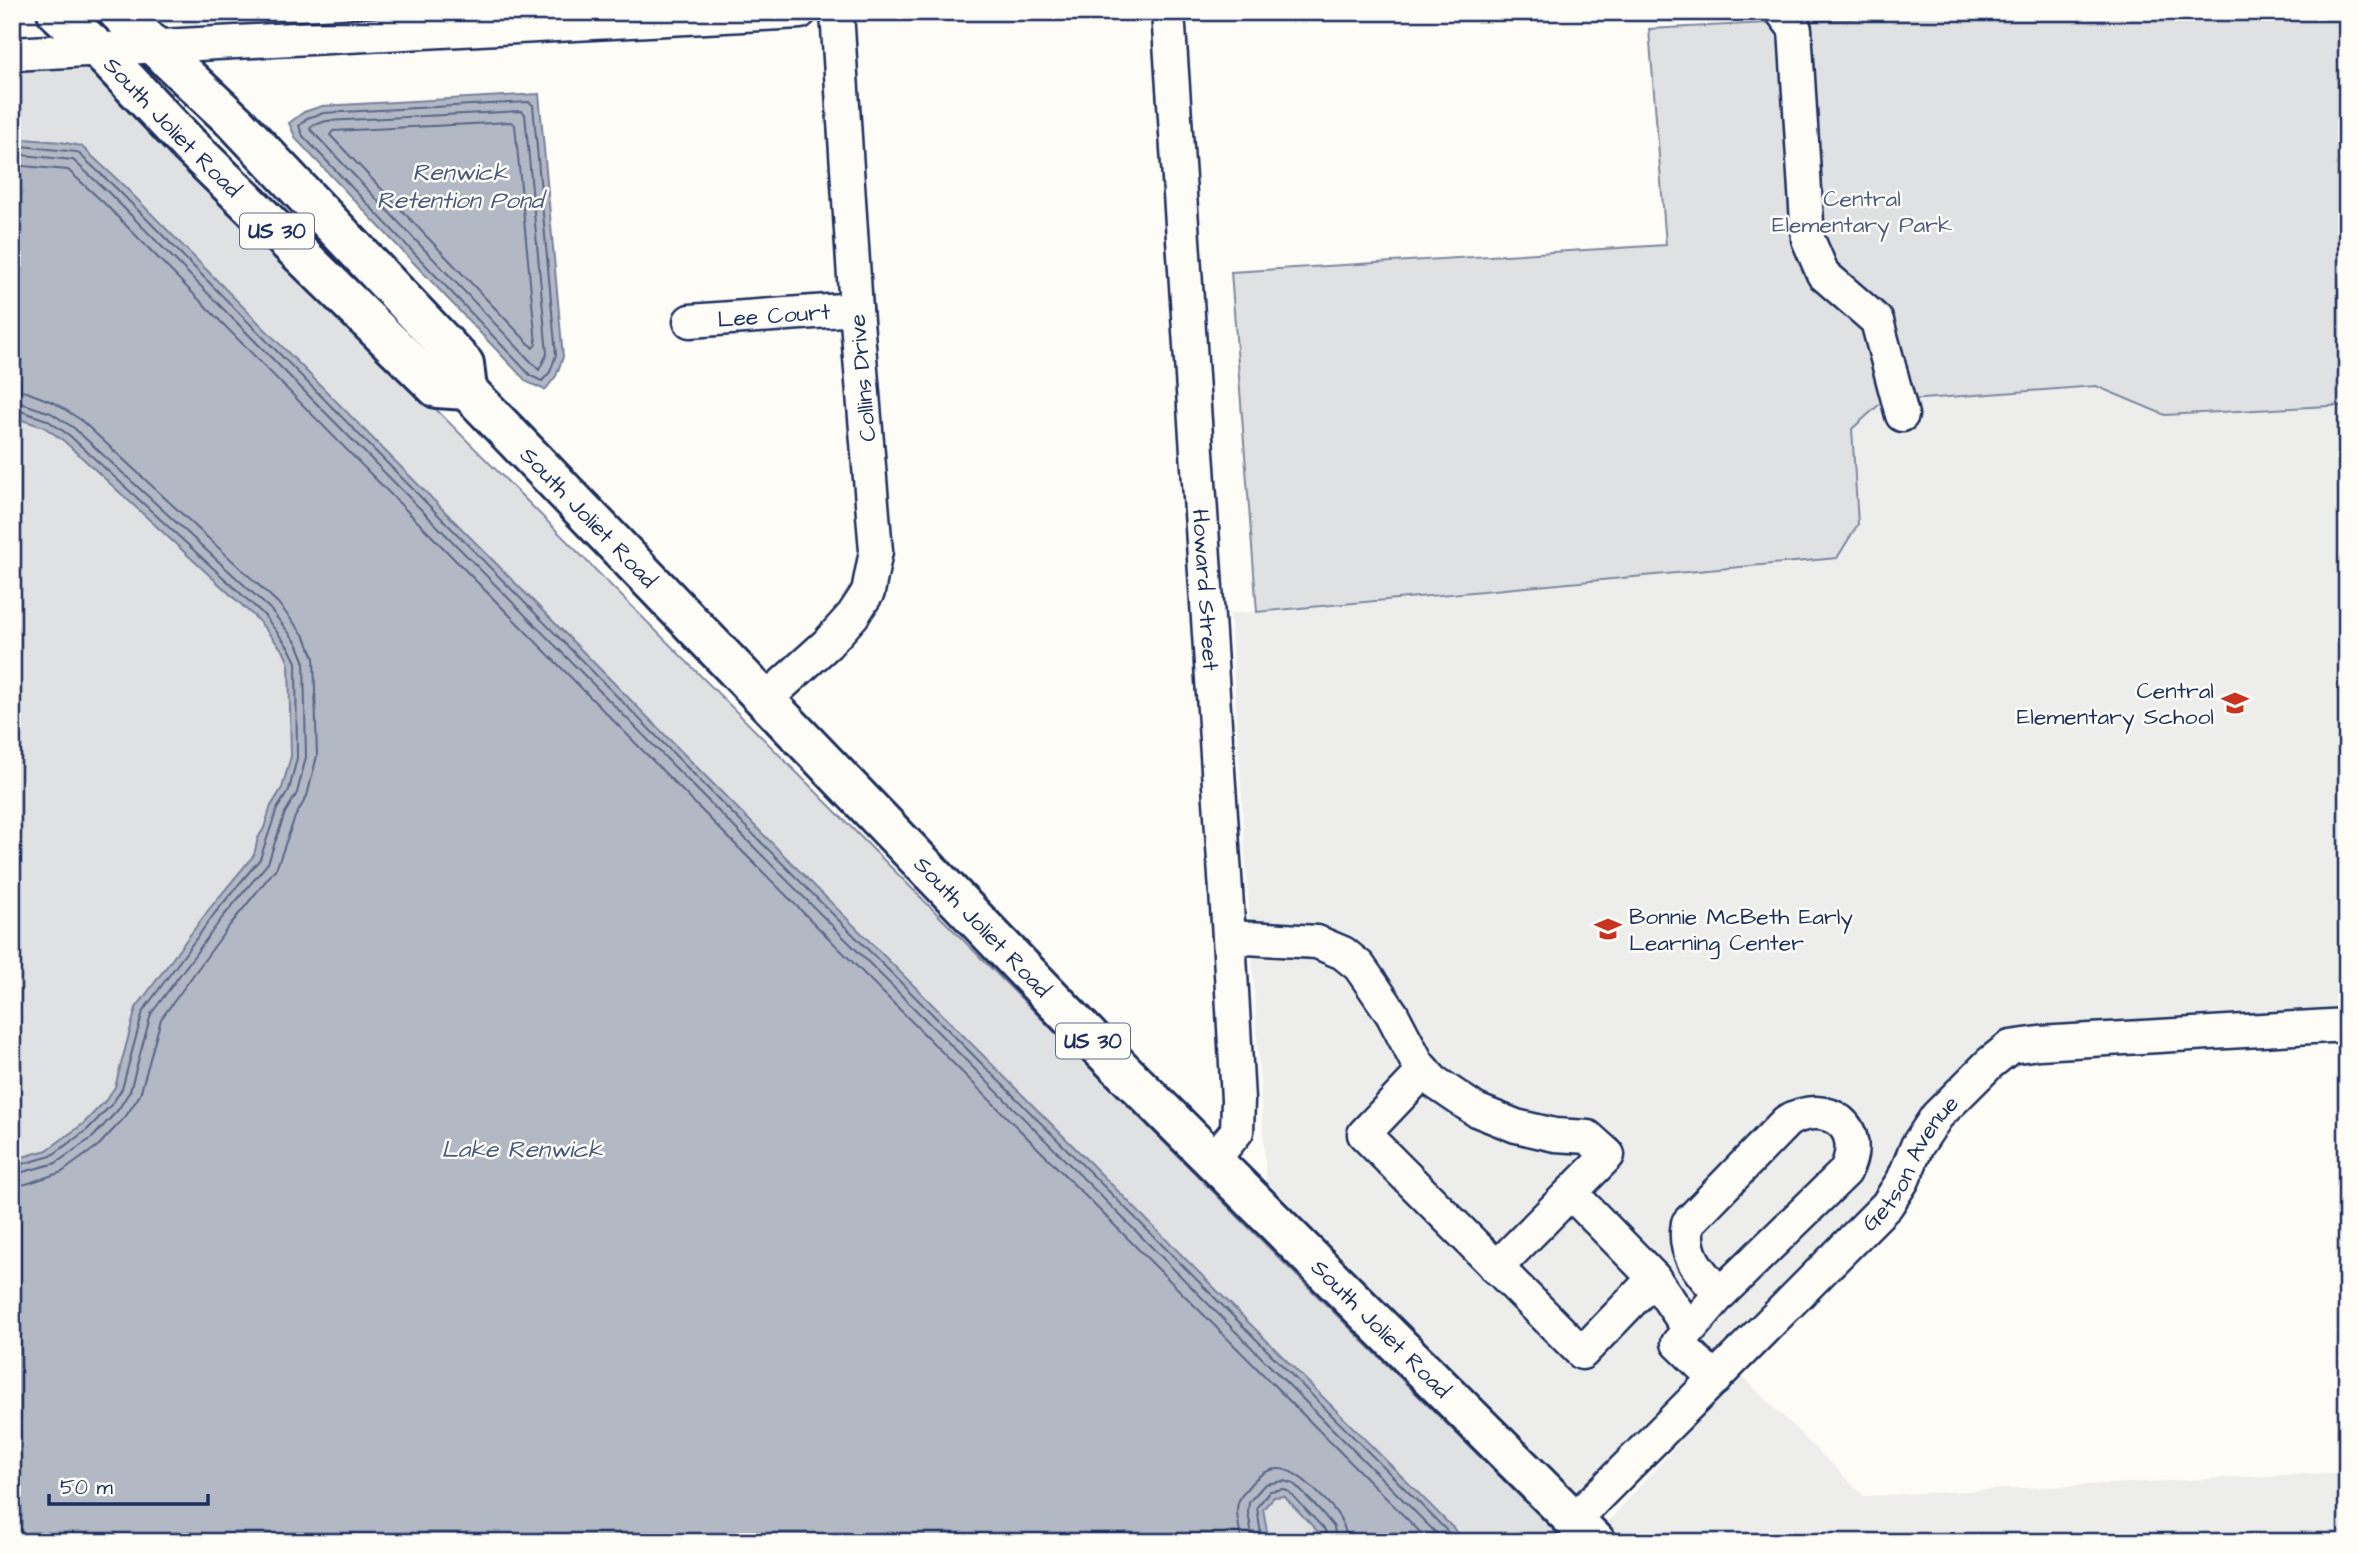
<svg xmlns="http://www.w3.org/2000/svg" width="2359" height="1554" font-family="'Architects Daughter',sans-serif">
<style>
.built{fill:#edeeec}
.green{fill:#e0e1e3;stroke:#7e88a0;stroke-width:2}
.water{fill:#b3b8c5;stroke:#76819c;stroke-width:2}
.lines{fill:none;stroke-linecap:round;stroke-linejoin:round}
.shore{stroke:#586687;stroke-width:2}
.minor-casing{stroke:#1b2f5e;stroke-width:37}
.major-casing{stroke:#1b2f5e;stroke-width:44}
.minor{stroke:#fdfcf7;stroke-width:32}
.major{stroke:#fdfcf7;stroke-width:38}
.labels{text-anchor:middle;stroke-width:5;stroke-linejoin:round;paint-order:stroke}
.shield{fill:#fdfcf7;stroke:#5f6c8c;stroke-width:2}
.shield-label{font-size:21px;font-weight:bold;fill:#1b2f5e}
.street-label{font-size:23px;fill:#1b2f5e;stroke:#fdfcf7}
.park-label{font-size:23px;fill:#4c5c7f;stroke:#fdfcf7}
.poi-label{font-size:23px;fill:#1b2f5e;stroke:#fdfcf7;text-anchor:end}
.water-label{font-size:24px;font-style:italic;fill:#49587d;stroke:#fdfcf7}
</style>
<rect width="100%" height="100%" fill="#fdfcf7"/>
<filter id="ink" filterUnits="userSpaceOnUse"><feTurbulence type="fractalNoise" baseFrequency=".0143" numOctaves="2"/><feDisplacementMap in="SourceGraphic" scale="14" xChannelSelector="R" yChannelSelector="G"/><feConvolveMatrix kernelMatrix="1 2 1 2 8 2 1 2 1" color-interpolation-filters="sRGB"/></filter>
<g filter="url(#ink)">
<path class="built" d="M134,12H256L257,23L146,24Z
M2096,386L2165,415L2347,405V1017L1992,1046L1886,1186L1576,1500L1267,1193L1230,614L1837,558L1858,524L1852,429L1882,402Z
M1740,1374L1864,1496L2347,1472V1542H1624L1606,1524Z"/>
<path class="green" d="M1990,12H2347V405L2165,415L2096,386L1882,402L1852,429L1858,524L1837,558L1257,612L1231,272L1666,245L1649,29Z
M88,59L1284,1263L1566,1542H12V63Z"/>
<path class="water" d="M539,94L563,357L556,376L545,390L527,382L296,139L289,123L304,112L322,106Z
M12,138L61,142L81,146L121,183L739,810L1467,1542H1321L1320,1534L1284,1496L1274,1497L1263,1509L1269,1542H12V1160L47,1150L83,1124L106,1100L115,1087L136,1008L210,908L254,855L258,838L264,828L271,806L282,788L291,756L289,664L284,652L258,620L64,441L44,427L22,420L12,414Z"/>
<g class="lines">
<path class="shore" d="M529,102L533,105L556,355L550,372L542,381L531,376L303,136L299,126L307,118L324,113Z
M521,111L525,114L547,354L539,370L310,129L312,126L326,121Z
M511,122L515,125L536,344L533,348L330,135L333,131Z
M12,145L77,152L116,188L734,815L1458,1542
M12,154L73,160L110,194L728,821L1445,1542
M12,165L68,170L103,202L720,829L1430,1542
M12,389L24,391L55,403L81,420L278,603L305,637L314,657L317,756L307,796L295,817L277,867L230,925L161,1019L140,1095L126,1116L99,1145L62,1172L26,1184L12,1186
M12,400L51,413L74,428L270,609L297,643L304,660L306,757L297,793L285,813L268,863L222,918L151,1014L130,1091L118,1110L93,1137L56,1163L12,1175
M12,408L47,420L69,435L264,615L289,648L296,662L297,758L289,790L277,809L260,859L215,913L143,1011L122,1089L112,1104L87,1130L51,1156L12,1167
M1242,1542C1240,1531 1237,1520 1237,1510C1237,1500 1243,1493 1249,1486C1276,1454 1298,1473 1321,1496C1335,1509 1346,1522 1347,1542
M1253,1542L1248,1512L1249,1502L1265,1484L1284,1481L1294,1484L1319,1509L1334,1527L1336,1542
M1262,1542L1257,1507L1270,1491L1284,1489L1289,1492L1325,1530L1328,1542"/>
<defs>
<g id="minor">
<path id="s1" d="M1168,12L1229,937L1238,1100L1237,1131L1213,1160"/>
<path d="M1782,12L1795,29L1808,239L1823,274L1877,321L1902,415"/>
<path d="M12,54L800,12"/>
<path id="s2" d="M690,321L856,309"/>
<path d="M764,701L827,644L853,615L868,592L876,551L856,309L837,12"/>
<path d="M1229,937L1317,942L1343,953L1359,966L1373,986L1392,1014L1418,1064L1433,1081L1476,1110L1516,1126L1555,1135L1588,1137L1608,1155L1496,1268"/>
<path d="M1424,1071L1364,1134L1582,1353L1654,1278L1571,1193"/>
<path d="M1654,1278L1689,1329"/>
<path d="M1715,1379L1678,1343L1720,1294L1845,1172C1868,1127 1827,1098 1787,1121L1688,1223C1682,1255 1700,1272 1720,1294"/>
<path id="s3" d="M1574,1520L1887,1205L1903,1180L1917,1146L1937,1116L1990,1063L2010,1047L2039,1043L2347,1025"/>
</g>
<g id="major">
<path id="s4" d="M57,12L99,50L188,144L437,388L467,390"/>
<path id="s5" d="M118,12L237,124L464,364L467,390L1094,1042L1596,1542"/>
</g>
</defs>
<use href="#minor" class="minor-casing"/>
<use href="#major" class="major-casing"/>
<use href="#minor" class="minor"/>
<use href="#major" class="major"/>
</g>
</g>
<defs>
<symbol id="school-bare" viewBox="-9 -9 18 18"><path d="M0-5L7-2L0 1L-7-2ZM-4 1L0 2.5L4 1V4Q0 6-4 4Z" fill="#c8321e" stroke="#fdfcf7" stroke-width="2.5" paint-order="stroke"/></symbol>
</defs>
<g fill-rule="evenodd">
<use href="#school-bare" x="2216" y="684" width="38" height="38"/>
<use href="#school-bare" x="1589" y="910" width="38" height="38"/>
</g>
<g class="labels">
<g class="shield">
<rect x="240" y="213.5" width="74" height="35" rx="5"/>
<rect x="1056" y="1023.5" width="74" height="35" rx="5"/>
</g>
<g class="shield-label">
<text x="277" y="238">US 30</text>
<text x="1093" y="1048">US 30</text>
</g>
<g class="street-label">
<text dy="8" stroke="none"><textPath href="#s4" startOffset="163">South Joliet Road</textPath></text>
<text dy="8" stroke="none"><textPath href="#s2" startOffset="84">Lee Court</textPath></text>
<text transform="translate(862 378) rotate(-95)" y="8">Collins Drive</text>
<text dy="8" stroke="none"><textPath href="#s5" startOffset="696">South Joliet Road</textPath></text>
<text dy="8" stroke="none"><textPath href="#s1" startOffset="579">Howard Street</textPath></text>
<text dy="8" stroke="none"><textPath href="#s5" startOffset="1264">South Joliet Road</textPath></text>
<text dy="8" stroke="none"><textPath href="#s3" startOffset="492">Getson Avenue</textPath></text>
<text dy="8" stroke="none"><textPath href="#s5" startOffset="1830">South Joliet Road</textPath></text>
</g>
<g class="park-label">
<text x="1862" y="206">Central<tspan x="1862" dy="26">Elementary Park</tspan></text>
</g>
<g class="poi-label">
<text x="2214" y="698">Central<tspan x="2214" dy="26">Elementary School</tspan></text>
<text x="1629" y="924" text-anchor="start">Bonnie McBeth Early<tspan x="1629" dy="26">Learning Center</tspan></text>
</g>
<g class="water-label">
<text x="460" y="180">Renwick<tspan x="460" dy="28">Retention Pond</tspan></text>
<text x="522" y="1157">Lake Renwick</text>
</g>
</g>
<rect width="2359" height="1554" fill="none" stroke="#fdfcf7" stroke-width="42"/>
<rect x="21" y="21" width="2317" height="1512" fill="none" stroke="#1b2f5e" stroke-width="2.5" filter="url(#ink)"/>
<path d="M49 1494v10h159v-10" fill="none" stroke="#1b2f5e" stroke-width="3.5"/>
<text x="60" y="1494" font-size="21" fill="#1b2f5e" stroke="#fdfcf7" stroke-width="5" paint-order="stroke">50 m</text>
</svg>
